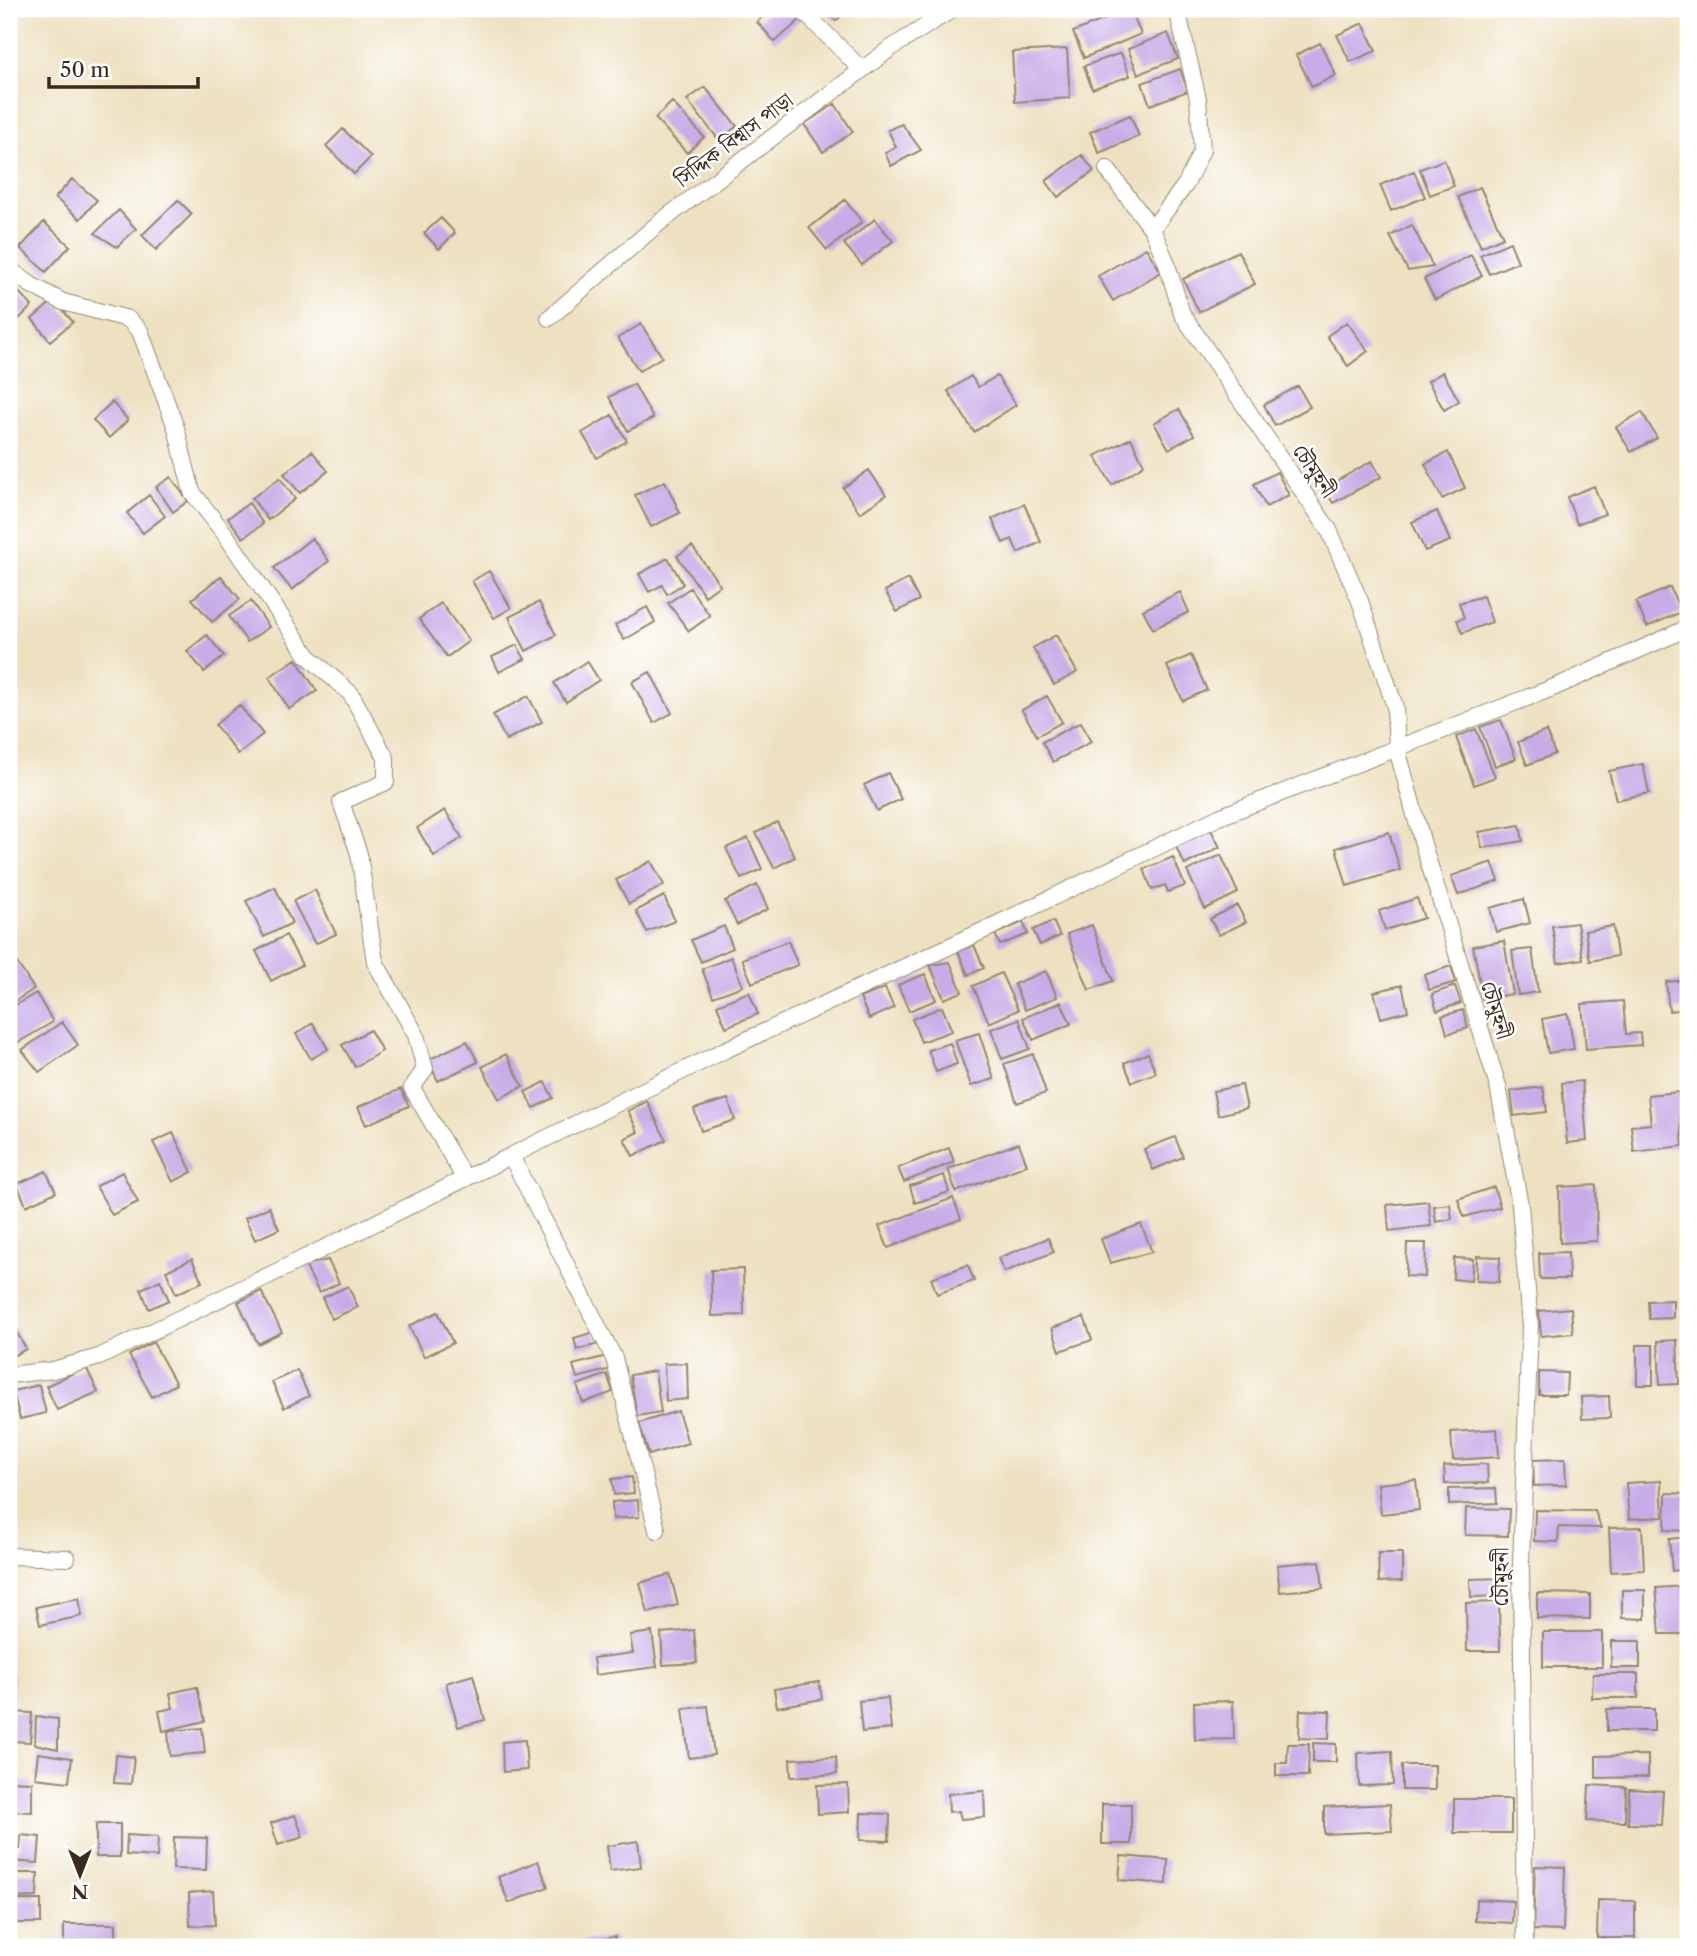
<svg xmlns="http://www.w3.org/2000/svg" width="1697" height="1956" font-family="'Libre Caslon Text','Noto Serif Bengali',serif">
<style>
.building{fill:#c7ace7}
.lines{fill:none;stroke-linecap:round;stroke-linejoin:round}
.street-casing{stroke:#948670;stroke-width:18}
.street{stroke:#fff;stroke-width:16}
.labels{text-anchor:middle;stroke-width:5;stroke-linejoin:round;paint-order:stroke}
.street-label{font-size:21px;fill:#3b2a1e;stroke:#fff}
</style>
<rect width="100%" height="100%" fill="#fff"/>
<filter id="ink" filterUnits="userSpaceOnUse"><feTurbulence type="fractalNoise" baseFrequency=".0143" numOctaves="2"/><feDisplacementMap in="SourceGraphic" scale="14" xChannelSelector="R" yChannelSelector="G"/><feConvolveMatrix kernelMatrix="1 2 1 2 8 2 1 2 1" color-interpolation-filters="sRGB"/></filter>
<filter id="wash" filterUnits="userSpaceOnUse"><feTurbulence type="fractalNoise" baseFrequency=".00686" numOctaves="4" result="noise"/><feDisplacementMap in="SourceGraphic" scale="28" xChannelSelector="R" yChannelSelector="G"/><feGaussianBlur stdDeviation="1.57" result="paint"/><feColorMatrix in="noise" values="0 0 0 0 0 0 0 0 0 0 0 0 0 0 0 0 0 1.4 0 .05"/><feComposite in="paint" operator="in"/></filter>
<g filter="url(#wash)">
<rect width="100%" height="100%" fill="#eee1c1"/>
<g id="blocks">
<path class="building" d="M771,9H791L801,19L775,42L757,22Z
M824,9H848L836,21Z
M1130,9L1141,34L1084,58L1073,32Z
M1363,23L1376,51L1350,62L1337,35Z
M1168,33L1178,59L1138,74L1128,49Z
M1320,43L1336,75L1312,87L1296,55Z
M1067,49L1070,98L1015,102L1012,52Z
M1121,53L1130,76L1092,89L1084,66Z
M1180,69L1188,91L1150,105L1142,83Z
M705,87L737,126L719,140L687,100Z
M672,102L704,137L687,153L655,118Z
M835,104L853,132L823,152L804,124Z
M1130,115L1139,136L1099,153L1090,132Z
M902,124L921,150L891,166L885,153L896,147L888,130Z
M343,129L371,157L354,174L326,146Z
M1082,155L1094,171L1058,197L1046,181Z
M1444,160L1454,186L1430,195L1420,169Z
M1414,171L1425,197L1391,211L1380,185Z
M72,179L97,200L80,219L55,198Z
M1480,187L1503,237L1481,247L1458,197Z
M178,200L192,214L156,250L142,235Z
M845,200L862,222L827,250L809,228Z
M119,210L136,229L117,247L95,233Z
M441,218L455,233L439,249L424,233Z
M875,219L893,241L862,265L844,244Z
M44,222L70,246L46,272L20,248Z
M1412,225L1433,267L1408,271L1390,236Z
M1510,242L1518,262L1489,274L1480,255Z
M1146,248L1161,272L1113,301L1098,276Z
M1238,251L1255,284L1199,312L1183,279Z
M1471,255L1482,276L1435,300L1424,279Z
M15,288L32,306L16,322L9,314V294Z
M54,300L73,322L50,341L32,319Z
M1347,322L1368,351L1348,366L1327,336Z
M641,324L662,357L639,371L618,338Z
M1443,372L1459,401L1444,410L1428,381Z
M971,376L978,387L997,376L1016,405L974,432L948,391Z
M634,384L653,418L628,431L609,397Z
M1298,386L1310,407L1275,426L1264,405Z
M112,402L128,420L109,438L93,420Z
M1179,409L1194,435L1169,449L1154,423Z
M1642,412L1657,438L1631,452L1616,427Z
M612,415L627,441L597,458L582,433Z
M1131,438L1144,465L1112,485L1095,456Z
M312,451L328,471L300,493L284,474Z
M1448,452L1465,488L1442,499L1425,464Z
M1372,461L1381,477L1333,503L1324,488Z
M869,470L886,495L860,513L843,488Z
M1277,472L1289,495L1266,507L1254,484Z
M171,477L188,501L173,512L156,487Z
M280,478L295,499L268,520L252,498Z
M665,481L680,513L651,527L635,495Z
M1594,486L1605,514L1577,524L1567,497Z
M149,495L165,516L143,533L127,513Z
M249,503L263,524L243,538L228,518Z
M1024,504L1041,542L1018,553L1012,539L1003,543L992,519Z
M1437,511L1450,541L1425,551L1412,522Z
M312,538L329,561L292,590L274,568Z
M692,546L720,585L705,596L677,556Z
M668,558L683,584L667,594L662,585L649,592L639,574Z
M489,571L511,608L494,618L472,581Z
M221,576L240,599L212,622L192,599Z
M908,579L919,600L897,612L885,591Z
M1670,587L1681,612L1647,627L1636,602Z
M690,588L710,616L689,631L668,603Z
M1180,592L1189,612L1153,629L1143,610Z
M1483,596L1492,622L1462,633L1457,620L1464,618L1459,603Z
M251,601L269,627L247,642L229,616Z
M539,602L556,635L526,651L509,617Z
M441,603L469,641L447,657L419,619Z
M647,607L655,622L624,640L615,625Z
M207,635L224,656L204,672L187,651Z
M1056,635L1077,672L1054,685L1033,648Z
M517,645L525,659L499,672L492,657Z
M1191,655L1207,690L1183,701L1167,666Z
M296,659L317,691L289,709L269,677Z
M587,661L599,680L566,702L554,683Z
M650,672L672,713L654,723L632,682Z
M528,696L542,722L506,740L493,715Z
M1047,696L1062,722L1037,736L1022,710Z
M239,705L263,734L238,754L215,725Z
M1501,720L1516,759L1495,766L1480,727Z
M1081,722L1091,742L1053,762L1042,742Z
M1476,729L1495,777L1474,785L1456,737Z
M1546,731L1555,754L1527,765L1518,742Z
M1643,764L1649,793L1616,800L1609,771Z
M888,773L901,799L877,811L864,785Z
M445,810L462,838L434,856L417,828Z
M777,822L795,857L774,868L756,833Z
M1520,825L1523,841L1482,848L1479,832Z
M1210,828L1220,847L1185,865L1175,845Z
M1389,832L1400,870L1347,886L1336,848Z
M748,838L762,869L741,879L726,848Z
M1221,855L1238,893L1205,909L1187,871Z
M1173,857L1185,886L1168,892L1165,885L1152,890L1144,869Z
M651,861L664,885L629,904L616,880Z
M1492,862L1499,881L1458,895L1451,876Z
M757,885L768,909L737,925L725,901Z
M275,887L292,923L264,937L246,901Z
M315,890L336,934L315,944L293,901Z
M664,896L675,921L647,932L636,911Z
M1417,898L1424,918L1385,930L1379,911Z
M1524,899L1530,923L1496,932L1490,908Z
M1237,905L1246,922L1219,935L1210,919Z
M1053,921L1060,936L1040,945L1033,930Z
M1023,922L1028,934L1000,945L995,934Z
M1577,923L1583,959L1558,963L1552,926Z
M1092,925L1113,981L1089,990L1067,934Z
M724,926L733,948L701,962L691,940Z
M1613,926L1617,956L1590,961L1585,931Z
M286,935L302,965L271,981L256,951Z
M788,941L798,965L752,983L742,959Z
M1504,941L1513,994L1483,999L1473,946Z
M974,945L984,968L968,975L958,951Z
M1532,949L1538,992L1518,995L1512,951Z
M731,957L743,986L713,997L702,969Z
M16,961L34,989L9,1005V965Z
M950,962L962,992L944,999L930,965Z
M1451,966L1456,982L1429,990L1424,975Z
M1046,971L1057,997L1025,1010L1014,984Z
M1001,973L1018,1010L989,1023L973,986Z
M925,974L936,1000L909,1011L898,985Z
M1688,980V1009L1669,1011L1666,982Z
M1402,985L1408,1011L1381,1018L1374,992Z
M1455,986L1461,1003L1437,1011L1432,994Z
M885,988L894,1008L869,1019L860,998Z
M749,992L758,1014L726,1027L717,1005Z
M36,993L53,1022L14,1045L9,1037V1009Z
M1623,1001L1626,1034L1640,1033L1641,1045L1586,1049L1582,1004Z
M1061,1002L1071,1024L1033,1040L1023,1018Z
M942,1007L952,1031L921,1042L912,1019Z
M1463,1010L1468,1028L1447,1034L1442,1016Z
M1568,1014L1574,1049L1548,1053L1542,1019Z
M1019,1019L1030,1049L1002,1059L991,1029Z
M62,1022L78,1045L39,1072L22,1050Z
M313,1023L328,1049L311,1059L296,1034Z
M370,1030L382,1051L355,1067L342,1045Z
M979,1033L994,1079L971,1086L955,1040Z
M467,1041L478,1062L438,1081L428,1060Z
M950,1043L957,1064L936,1072L928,1050Z
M1148,1053L1156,1073L1132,1082L1124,1063Z
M506,1054L523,1086L499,1099L482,1067Z
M1033,1054L1046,1093L1017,1103L1004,1064Z
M1684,1066H1688V1092H1684Z
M1582,1081L1587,1141L1567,1143L1562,1083Z
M545,1082L553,1098L534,1108L525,1092Z
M1242,1085L1247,1108L1218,1115L1213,1091Z
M1543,1087L1547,1112L1514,1116L1511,1091Z
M401,1089L409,1106L366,1125L358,1107Z
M1678,1092L1683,1146L1634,1152L1631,1126L1651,1124L1648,1095Z
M728,1099L735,1120L701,1131L694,1109Z
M647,1101L666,1140L633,1156L624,1139L638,1132L628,1111Z
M173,1133L192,1172L173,1182L153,1142Z
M1175,1137L1183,1157L1153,1170L1144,1149Z
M1019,1143L1027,1165L956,1192L948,1169Z
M949,1148L954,1162L904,1182L898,1168Z
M46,1171L56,1192L26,1206L17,1184Z
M122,1172L138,1202L112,1215L96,1186Z
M944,1175L949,1192L915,1203L910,1186Z
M1596,1185L1597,1241L1560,1243L1559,1187Z
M1494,1187L1500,1207L1464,1217L1458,1199Z
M953,1198L961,1219L888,1248L879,1226Z
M1428,1201L1431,1226L1389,1231L1387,1205Z
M1450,1204L1452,1219L1436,1222L1434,1206Z
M269,1207L279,1229L255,1240L245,1218Z
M1141,1224L1152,1252L1110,1263L1101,1239Z
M1048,1238L1054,1252L1004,1272L998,1258Z
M1407,1243H1426L1425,1277L1406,1276Z
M1568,1252L1569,1279H1540L1539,1253Z
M1477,1256L1500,1257L1499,1282L1476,1281Z
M1454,1258L1473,1259L1471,1281L1453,1279Z
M192,1259L202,1282L176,1294L166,1271Z
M328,1260L339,1283L319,1293L305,1265Z
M968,1265L974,1281L937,1294L931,1278Z
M743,1269L744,1315L712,1316L711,1270Z
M160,1280L169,1300L149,1309L141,1289Z
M348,1286L358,1307L332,1319L322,1298Z
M261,1291L282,1332L258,1344L238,1302Z
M1673,1300V1318L1649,1319L1648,1301Z
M1571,1308L1573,1333L1541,1336L1539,1311Z
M438,1312L453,1343L424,1357L409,1326Z
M1084,1317L1092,1340L1060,1351L1052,1328Z
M9,1318L26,1349L9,1358Z
M595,1332L598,1344L577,1350L574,1338Z
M1677,1340L1679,1384L1660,1385L1658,1341Z
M153,1342L176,1384L152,1397L129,1355Z
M1637,1345H1653V1385H1637Z
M607,1356L611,1369L577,1378L573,1365Z
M687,1363L688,1399L666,1401L664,1364Z
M86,1367L98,1392L57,1410L46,1386Z
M297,1370L309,1396L284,1408L272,1382Z
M655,1371L661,1412L637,1416L630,1375Z
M1539,1372L1567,1373L1566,1395H1539Z
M607,1374L613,1392L583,1403L577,1385Z
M39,1385L46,1413L20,1419L13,1391Z
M1609,1396L1610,1418L1582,1419L1581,1397Z
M678,1411L688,1443L649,1455L639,1423Z
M1497,1429L1499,1457L1453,1460L1451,1432Z
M1565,1459L1566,1485L1534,1486L1533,1460Z
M1487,1464L1488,1483L1445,1484L1444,1466Z
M632,1477L634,1493L614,1495L612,1479Z
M1416,1480L1419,1510L1381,1514L1378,1484Z
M1661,1481L1663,1517L1629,1519L1626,1483Z
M1496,1488L1497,1503L1449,1505V1489Z
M1666,1493L1688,1494V1531L1665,1530Z
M638,1500L639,1517L613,1519L612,1502Z
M1466,1508L1509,1509L1508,1536L1465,1535Z
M1535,1510L1595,1511L1601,1528L1559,1527L1558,1542L1534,1541Z
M1642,1527L1644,1570L1611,1572L1609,1528Z
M1688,1537V1569L1672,1571L1669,1539Z
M1378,1553H1402V1581L1379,1582Z
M1320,1561L1323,1588L1280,1592L1277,1565Z
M670,1574L678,1605L648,1613L640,1583Z
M1505,1578L1506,1596L1471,1597L1470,1579Z
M1686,1586L1683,1634H1660L1656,1588Z
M1622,1590H1645V1619L1622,1618Z
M1537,1593L1590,1594V1619L1537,1618Z
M79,1598L82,1616L40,1625L36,1607Z
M1499,1602L1500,1651H1467L1466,1603Z
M694,1630L697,1663L663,1665L661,1633Z
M652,1632L657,1667L595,1675L593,1658L633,1653L630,1635Z
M1543,1632H1602V1667H1543Z
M1611,1641H1640V1668H1611Z
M9,1673H14L13,1702H9Z
M1593,1674H1638V1698H1592Z
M473,1675L485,1720L458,1727L446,1683Z
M819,1682L822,1699L777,1707L774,1689Z
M197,1687L205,1721L163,1731L159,1711L173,1708L170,1693Z
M888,1698L891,1729L862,1732L859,1701Z
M1233,1701L1234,1739L1195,1740L1194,1702Z
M708,1706L714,1755L689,1758L683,1709Z
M1607,1709H1654V1731H1607Z
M1300,1710L1330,1711L1329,1739L1299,1738Z
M11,1712L32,1713L30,1742L9,1741Z
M36,1717L58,1719V1749L35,1744Z
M202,1728L205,1753L170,1756L168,1731Z
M525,1740L527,1770L503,1772L502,1742Z
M1313,1743L1336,1744V1762H1313Z
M1288,1744H1309L1308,1776H1276V1763H1287Z
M1392,1751L1393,1785L1359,1786L1358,1753Z
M38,1753L72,1758L69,1782L35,1778Z
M116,1755L134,1757L131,1784L114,1783Z
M1648,1755V1777L1596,1778V1756Z
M836,1757L837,1774L791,1777L790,1759Z
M1402,1765H1435V1790H1402Z
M9,1781L32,1782V1812L9,1811Z
M848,1784L849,1812L818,1814L817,1785Z
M1589,1785L1626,1787L1625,1822L1587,1821Z
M1629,1789L1663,1791L1661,1825L1628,1824Z
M984,1791L985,1817L961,1819L959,1811L949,1812L948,1794Z
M1454,1799H1511V1833H1454Z
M1102,1804H1131V1844H1102Z
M1390,1804L1392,1831L1324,1834V1807Z
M861,1813L890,1814L889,1841L860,1840Z
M295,1815L303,1837L278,1845L271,1823Z
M96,1824H120V1857H96Z
M21,1835L40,1837L38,1863L9,1861V1848L20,1849Z
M127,1835L158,1837L157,1857L126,1855Z
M174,1837L207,1838L206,1870L173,1869Z
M638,1841L641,1867L610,1871L607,1846Z
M1121,1856L1168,1860L1167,1884L1119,1880Z
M538,1861L548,1887L509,1903L498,1877Z
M1535,1866L1565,1867L1563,1931L1533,1930Z
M9,1873H38L37,1897L9,1898Z
M213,1891L215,1925L190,1926L189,1893Z
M1476,1899L1513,1901L1512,1923L1475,1921Z
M9,1900H41V1923H9Z
M1598,1900L1635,1901V1938H1597Z
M64,1924H116V1947H64Z
M615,1937L616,1947H579L578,1942Z"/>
</g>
</g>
<g filter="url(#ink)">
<use href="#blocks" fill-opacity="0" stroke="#948670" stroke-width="2"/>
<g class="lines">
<defs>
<path id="street" d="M801,9L862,70
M1107,169L1152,229L1166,261L1182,314L1329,530L1360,601L1395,707L1397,749L1423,844L1498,1086L1520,1205L1530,1326L1521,1563L1525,1947
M1152,229L1186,184L1202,150L1198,99L1177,9
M9,269L31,285L63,302L128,319L140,331L176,428L192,492L225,534L308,656L351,694L386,758V782L341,802L359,854L375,962L416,1035L425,1069L412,1088L465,1179
M549,318L659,223L891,48L953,9
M511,1156L614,1358L657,1530
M9,1375L53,1370L99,1357L280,1270L725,1050L989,928L1219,817L1555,687L1688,628
M9,1556L67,1558"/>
</defs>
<use href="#street" class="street-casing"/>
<use href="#street" class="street"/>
</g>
</g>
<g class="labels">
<g class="street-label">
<text transform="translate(734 140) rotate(-37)" y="7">সিদ্দিক বিশ্বাস পাড়া</text>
<text transform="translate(1314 471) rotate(56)" y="7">চৌমুহনী</text>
<text transform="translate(1496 1010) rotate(73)" y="7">চৌমুহনী</text>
<text transform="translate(1501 1577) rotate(-90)" y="7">চৌমুহনী</text>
</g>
</g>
<rect width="1697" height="1956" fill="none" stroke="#fff" stroke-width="35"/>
<g transform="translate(80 1875) rotate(180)" stroke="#ffffff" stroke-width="5" paint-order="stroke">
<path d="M0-5L12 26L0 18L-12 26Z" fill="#3b2a1e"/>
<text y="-10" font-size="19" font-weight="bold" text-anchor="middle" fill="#3b2a1e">N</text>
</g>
<path d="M49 77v10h149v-10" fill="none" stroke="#3b2a1e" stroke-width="3.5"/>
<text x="60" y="77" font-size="21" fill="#3b2a1e" stroke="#ffffff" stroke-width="5" paint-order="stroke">50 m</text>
</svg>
